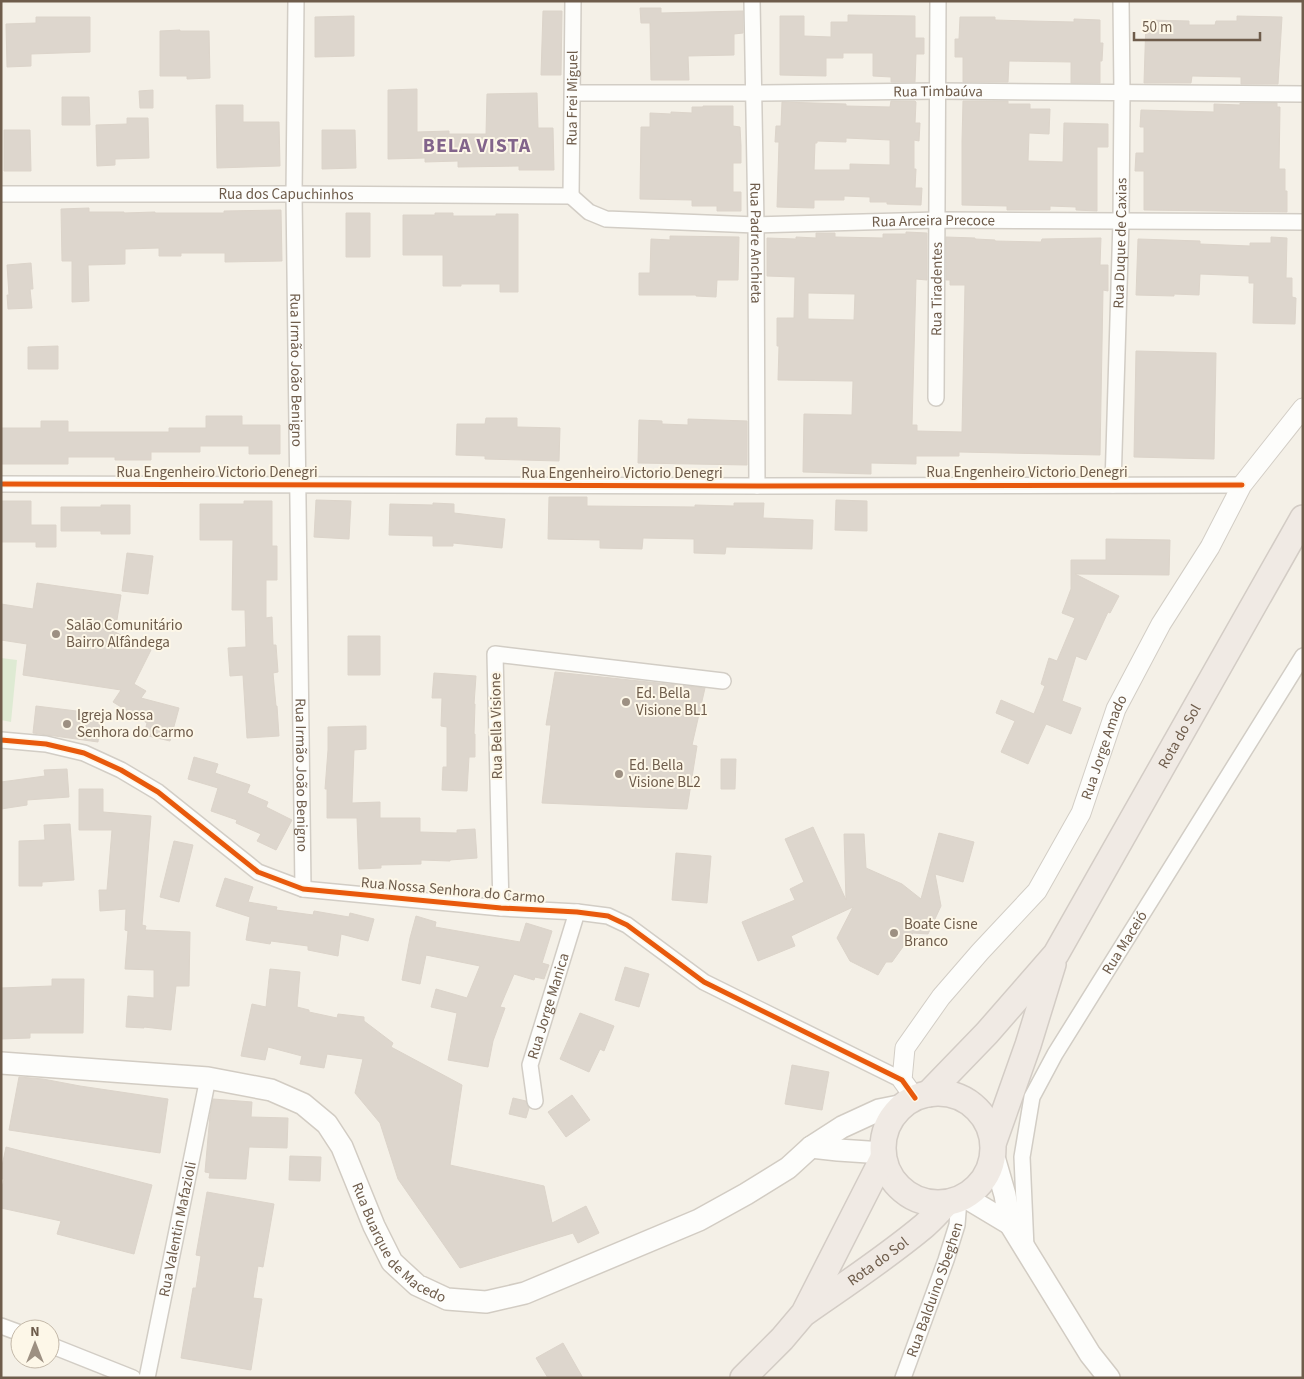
<svg xmlns="http://www.w3.org/2000/svg" width="1304" height="1379" font-family="'Source Sans 3',sans-serif">
<style>
.green{fill:#deead3}
.building{fill:#ddd6cd;stroke:#dcd4ca;fill-rule:evenodd}
.lines{fill:none;stroke-linecap:round;stroke-linejoin:round}
.minor-casing{stroke:#d2cdc5;stroke-width:18}
.tertiary-casing{stroke:#d2cdc5;stroke-width:21}
.secondary-casing{stroke:#d2ccc3;stroke-width:24}
.trunk-casing{stroke:#d3ccc5;stroke-width:28}
.minor{stroke:#fdfdfb;stroke-width:15}
.tertiary{stroke:#fdfdfb;stroke-width:19}
.secondary{stroke:#fdfdfb;stroke-width:21}
.trunk{stroke:#f0eae4;stroke-width:25}
.cycleway-casing{stroke:#fdf7e8;stroke-width:8}
.cycleway{stroke:#e8590c;stroke-width:5}
.poi-dot{fill:#9d9082;stroke:#fdf7e8;stroke-width:2}
.labels{text-anchor:middle;stroke-width:4;stroke-linejoin:round;paint-order:stroke}
.street-label{font-size:15px;fill:#6e5c4b;stroke:#fdf7e8}
.poi-label{font-size:15px;fill:#6e5c4b;stroke:#fdf7e8;text-anchor:start}
.district-label{font-size:20px;font-weight:bold;letter-spacing:1px;fill:#82648b;stroke:#fdf7e8}
</style>
<rect width="100%" height="100%" fill="#f4f0e7"/>
<path class="green" d="M1,658L17,660L11,722L1,720Z"/>
<path class="building" d="M640,8H661V13L743,11V33L734,34V55L688,56L689,80H651L650,23H641Z
M543,11H562L561,75H541Z
M848,15L915,16V38H924V54H916L915,82H891V77L873,76V53H843V58H826V76L780,75V16H804V36L831,37V22H848Z
M354,16V56L315,57V17Z
M1237,16L1282,17L1278,84H1241V77L1192,76L1191,83H1144L1146,20L1189,21V25H1215L1216,21H1237Z
M36,17H90V52L31,54V66L7,67L6,24L36,23Z
M960,17H995V20L1029,21L1074,22V19L1100,20V43H1103L1102,61H1100V83H1071V62L1009,61L1008,82H963V57H955V39H959Z
M180,30V31H209L210,78L187,79V76H160V31Z
M417,89V132L449,131V134H486L487,94L537,93L538,128H553L554,170H519V166L458,167V161L425,162V158L388,159V90Z
M153,90V108H140L139,91Z
M62,97H89L90,125H62Z
M891,101H915L916,102L915,123H920L919,141L914,140V169H916L915,188H922L921,205L887,204V202H870V197L844,196V200H814V208L777,207L779,142H775L776,126H781L782,102L846,104V106L890,107ZM846,138L890,140V165L850,164V170H814L815,143H817V141L846,142Z
M963,101H1008V104H1030V109H1050L1049,134L1029,133L1028,161L1063,162L1064,123L1108,124V147H1097V211L1076,210V207L1050,206V210H1007V206L962,205V142Z
M1240,103H1277V107H1280L1279,169H1285V191H1287V212L1144,210V171H1135L1136,153H1144V127H1140L1141,110L1214,112V104L1240,105Z
M216,105H243V122H279L280,166L217,168Z
M703,106H733V126L740,127L741,146V163H733V192H741V211H717V206H692V200L640,199L641,127H650V113L671,114V112L692,113V107H703Z
M127,118H148L149,158L115,159V165L97,166L96,125L127,124Z
M4,130H30L31,171H4Z
M322,130H355L356,168L322,169Z
M89,208V212H124V213L155,212V213H224V211L281,210L282,261L225,262V253H181V256H159V248L125,249V264L88,265L89,301L72,302V261H62L61,209Z
M346,213H370V257H346Z
M435,213H453V216H496V214H518V292H500V284H461V286H443V255H403V215H435Z
M906,232L927,233V280L916,279L912,425H917V431L962,432L965,285H950V280H946V237L975,238V239L995,240V241L1041,242L1042,239L1101,238L1100,265H1108V291L1103,290L1100,455L959,452V456H916V464L871,463V474L803,472L804,414L852,415L853,381L778,380L779,346H777V318H794L795,277L767,276V238L796,239V237L816,238V233H835V237L883,238V234H906ZM808,293L855,294L854,320L808,319Z
M670,236L739,237L738,280H717L716,297L696,296V295H639V273H650L651,239L670,240Z
M1271,237L1287,238L1286,278H1292V297L1296,298L1295,324L1253,323L1254,283H1249V276L1200,274L1199,295L1174,294V296L1136,295L1138,239L1200,241V244L1250,246V243H1271Z
M31,263L33,289H30L32,308L8,309L7,295H9L7,265Z
M58,346V369H28V347Z
M1136,351L1216,353L1214,459L1134,457Z
M206,416H242V425H280V454H249V446H200V452H151V460H115V457H68V464H1V428H41V421H68V432H169V428H206Z
M486,418H517V427L560,428L559,461L485,459V456L456,455L457,424H485Z
M688,419L747,421V465L638,463L639,420L662,421V424L688,425Z
M549,497H587V506L695,507V505L734,506V503H764L763,518L813,520L812,549L726,547L725,554L694,553V539L643,538L642,549L600,548V540L548,539Z
M316,500L351,501L349,539L314,537Z
M836,500L867,501V531L835,530Z
M1,501H31V525H56V547H36V542H1Z
M244,501H272V546H277V580H266V618L272,617L273,645H276L278,672L273,673L276,706H277L279,736L247,738L243,675L230,676L228,648L246,647L245,610H232L233,540H200V504H244Z
M433,503L454,504V513L505,519L502,548L453,543V546H433V536L389,535L390,504L433,505Z
M101,505H130V534H101V531H61V507H101Z
M1106,539L1170,540L1169,575L1075,574L1119,596L1110,613L1108,612L1086,660L1076,656L1062,701L1081,708L1071,734L1046,724L1028,764L1001,752L1015,721L996,713L1001,700L1034,714L1045,686L1041,684L1049,658L1057,661L1075,618L1062,613L1071,589V560H1106Z
M127,553L153,556L148,594L122,591Z
M37,583L121,595L115,632L151,650L134,684L146,691L141,698L179,708L170,741L144,735L147,723L113,702L121,690L23,675L27,644L1,640V604L33,609Z
M348,636H380V675H348Z
M555,672L705,688L692,745L697,746L687,809L542,803L551,725H546Z
M434,673L476,676L474,704H475L474,734H475V757H469L467,791L442,790L443,767H447V727L441,726L442,698H432Z
M36,706L101,714L98,742L33,733Z
M366,726V749L354,750L352,803L380,802V818H420V832L457,833V830L475,829L477,858L450,860V861L421,860V864L381,865V868L359,869L357,818H327V789H325L328,750V727Z
M194,757L218,764L215,773L250,785L247,793L268,802L266,807L292,820L276,850L257,841L261,834L236,823L237,820L211,811L218,788L188,779Z
M721,759H736L735,789H721Z
M67,769L69,797L27,800V805L1,809V782L45,776L44,770Z
M79,789H103V812L151,816L142,925L146,926L145,930L190,932L189,986H176L171,1030L144,1027V1028L126,1027L128,996L154,998V970L125,969L128,931L125,930L126,909L100,911L99,890H107L112,830H79Z
M70,824L74,880L42,882V886H19V841L45,840L44,825Z
M813,827L846,900L844,834H864L866,868L902,884L921,899L939,833L974,842L963,882L935,874L941,906L928,934L913,933L892,962H886L878,975L850,961L837,938L853,907L791,936L795,946L758,961L742,922L795,900L790,889L804,882L785,839Z
M174,841L193,845L179,902L160,897Z
M676,853L711,856L707,903L672,900Z
M225,878L253,887L248,902L277,907L276,910L313,915L314,911L349,917L350,913L374,919L368,941L341,934L338,956L308,950V946L271,941L270,944L246,940L250,917L216,906Z
M416,916L436,922L435,927L520,942L526,923L552,931L542,963L549,965L544,979L535,977L534,980L514,974L500,1007L505,1008L493,1041L488,1067L448,1060L457,1013L431,1007L436,989L467,998L480,966L426,955L420,984L402,980L410,938Z
M625,967L649,974L639,1007L615,1000Z
M270,969L300,972L297,1007L309,1010V1012L337,1018L338,1014L364,1017V1021L393,1043L391,1047L462,1085L450,1165L544,1186L552,1223L586,1206L599,1233L578,1243L573,1233L460,1268L398,1179L380,1123L355,1093L363,1059L327,1054L324,1068L300,1064L302,1056L268,1047L265,1060L241,1056L252,1004L266,1007Z
M52,979H84L83,1033H30V1038L1,1039V988L52,986Z
M580,1013L614,1026L604,1051L600,1049L589,1072L560,1059Z
M792,1065L829,1072L822,1110L785,1104Z
M19,1077L43,1079L80,1086L168,1099L160,1153L9,1130Z
M572,1095L590,1120L566,1137L548,1112Z
M513,1098L526,1101L529,1108L526,1118L509,1114Z
M213,1099L252,1102L251,1117L288,1118L287,1148L249,1147L246,1179L209,1178L210,1173L205,1172L210,1115Z
M6,1147L152,1185L134,1254L57,1234L61,1221L1,1208V1192L4,1179H1V1171Z
M290,1156L321,1157L320,1181L289,1180Z
M207,1192L274,1204L263,1267L258,1266L253,1298L262,1299L251,1370L181,1358L193,1288H196L201,1256L196,1255Z
M563,1343L583,1378H548L536,1358Z"/>
<g class="lines">
<defs>
<g id="minor">
<path id="s1" d="M296,1L294,194L303,889"/>
<path id="s2" d="M752,1L756,225L757,486"/>
<path id="s3" d="M573,93H753L938,91L1303,94"/>
<path id="s4" d="M1,194H294L571,196"/>
<path id="s5" d="M571,196L589,212L606,219L756,225L937,220L1303,222"/>
<path id="s6" d="M571,196L573,1"/>
<path id="s7" d="M936,398L938,1"/>
<path d="M1,484L757,486L1242,485"/>
<path id="s8" d="M1113,485L1121,221L1122,93L1121,1"/>
<path d="M1,740L46,744L84,753L121,770L158,792L258,872L303,889L501,908L577,912L608,916L627,925L704,982L902,1080"/>
<path d="M501,908L495,654L723,681"/>
<path id="s9" d="M535,1101L530,1065L577,912"/>
<path id="s10" d="M1026,1248L1022,1157L1032,1097L1055,1054L1303,656"/>
<path d="M1,1326L20,1333"/>
<path d="M50,1345L133,1378"/>
<path id="s11" d="M147,1378L208,1078"/>
<path id="s12" d="M903,1378L946,1260L957,1225L959,1200"/>
</g>
<g id="tertiary">
<path id="s13" d="M915,1098L902,1080L905,1048L941,997L980,952L1037,891L1081,813L1116,709L1161,624L1210,547L1242,485L1303,408"/>
</g>
<g id="secondary">
<path id="s14" d="M1,1063L208,1078L271,1090L303,1104L327,1124L342,1147L374,1226L392,1262L417,1285L447,1299L486,1302L525,1293L699,1220L746,1194L788,1168L811,1147L842,1127L879,1110L904,1105"/>
<path d="M811,1147L838,1150L883,1153"/>
<path d="M994,1157L1005,1195L1010,1224L1090,1354L1109,1378"/>
<path d="M965,1197L1010,1224"/>
</g>
<g id="trunk">
<circle cx="938" cy="1148" r="55"/>
<path id="s15" d="M928,1094L987,1033L1056,954L1303,518"/>
<path d="M994,1141L1028,1045L1053,964"/>
<path id="s16" d="M806,1312C846,1284 887,1257 924,1226C932,1219 939,1211 946,1204"/>
<path d="M743,1378L782,1339L804,1313L883,1158"/>
</g>
</defs>
<use href="#minor" class="minor-casing"/>
<use href="#tertiary" class="tertiary-casing"/>
<use href="#secondary" class="secondary-casing"/>
<use href="#trunk" class="trunk-casing"/>
<use href="#minor" class="minor"/>
<use href="#tertiary" class="tertiary"/>
<use href="#secondary" class="secondary"/>
<use href="#trunk" class="trunk"/>
<defs>
<path id="cycleway" d="M1,484L757,486L1242,485
M1,740L46,744L84,753L121,770L158,792L258,872L303,889L501,908L577,912L608,916L627,925L704,982L902,1080L915,1098"/>
</defs>
<use href="#cycleway" class="cycleway-casing"/>
<use href="#cycleway" class="cycleway"/>
</g>
<g class="poi-dot">
<circle cx="56" cy="634" r="5"/>
<circle cx="626" cy="702" r="5"/>
<circle cx="67" cy="724" r="5"/>
<circle cx="619" cy="774" r="5"/>
<circle cx="894" cy="933" r="5"/>
</g>
<g class="labels">
<g class="street-label">
<text dy="5" stroke="none"><textPath href="#s3" startOffset="365">Rua Timbaúva</textPath></text>
<text dy="5" stroke="none"><textPath href="#s6" startOffset="98">Rua Frei Miguel</textPath></text>
<text dy="5" stroke="none"><textPath href="#s4" startOffset="285">Rua dos Capuchinhos</textPath></text>
<text dy="5" stroke="none"><textPath href="#s5" startOffset="370">Rua Arceira Precoce</textPath></text>
<text dy="5" stroke="none"><textPath href="#s8" startOffset="242">Rua Duque de Caxias</textPath></text>
<text dy="5" stroke="none"><textPath href="#s2" startOffset="242">Rua Padre Anchieta</textPath></text>
<text dy="5" stroke="none"><textPath href="#s7" startOffset="109">Rua Tiradentes</textPath></text>
<text dy="5" stroke="none"><textPath href="#s1" startOffset="369">Rua Irmão João Benigno</textPath></text>
<text x="217" y="477">Rua Engenheiro Victorio Denegri</text>
<text x="1027" y="477">Rua Engenheiro Victorio Denegri</text>
<text x="622" y="478">Rua Engenheiro Victorio Denegri</text>
<text transform="translate(496 726) rotate(-91)" y="5">Rua Bella Visione</text>
<text dy="5" stroke="none"><textPath href="#s15" startOffset="440">Rota do Sol</textPath></text>
<text dy="5" stroke="none"><textPath href="#s13" startOffset="419">Rua Jorge Amado</textPath></text>
<text dy="5" stroke="none"><textPath href="#s1" startOffset="774">Rua Irmão João Benigno</textPath></text>
<text transform="translate(453 890) rotate(5)" y="5">Rua Nossa Senhora do Carmo</text>
<text dy="5" stroke="none"><textPath href="#s10" startOffset="332">Rua Maceió</textPath></text>
<text dy="5" stroke="none"><textPath href="#s9" startOffset="98">Rua Jorge Manica</textPath></text>
<text dy="5" stroke="none"><textPath href="#s11" startOffset="152">Rua Valentin Mafazioli</textPath></text>
<text dy="5" stroke="none"><textPath href="#s14" startOffset="480">Rua Buarque de Macedo</textPath></text>
<text dy="5" stroke="none"><textPath href="#s16" startOffset="88">Rota do Sol</textPath></text>
<text dy="5" stroke="none"><textPath href="#s12" startOffset="94">Rua Balduino Sbeghen</textPath></text>
</g>
<g class="poi-label">
<text x="66" y="630">Salão Comunitário<tspan x="66" dy="17">Bairro Alfândega</tspan></text>
<text x="636" y="698">Ed. Bella<tspan x="636" dy="17">Visione BL1</tspan></text>
<text x="77" y="720">Igreja Nossa<tspan x="77" dy="17">Senhora do Carmo</tspan></text>
<text x="629" y="770">Ed. Bella<tspan x="629" dy="17">Visione BL2</tspan></text>
<text x="904" y="929">Boate Cisne<tspan x="904" dy="17">Branco</tspan></text>
</g>
<g class="district-label">
<text x="477" y="152">BELA VISTA</text>
</g>
</g>
<rect width="1304" height="1379" fill="none" stroke="#6e5c4b" stroke-width="5"/>
<g transform="translate(35 1344)"><circle r="24" fill="#fdf7e8" stroke="#c4b9a9"/>
<path d="M0-4L9 19L0 12L-9 19Z" fill="#9d9082"/>
<text y="-8" font-size="14" font-weight="bold" text-anchor="middle" fill="#6e5c4b">N</text>
</g>
<path d="M1134 32v8h126v-8" fill="none" stroke="#6e5c4b" stroke-width="2.5"/>
<text x="1142" y="32" font-size="15" fill="#6e5c4b" stroke="#fdf7e8" stroke-width="4" paint-order="stroke">50 m</text>
</svg>
